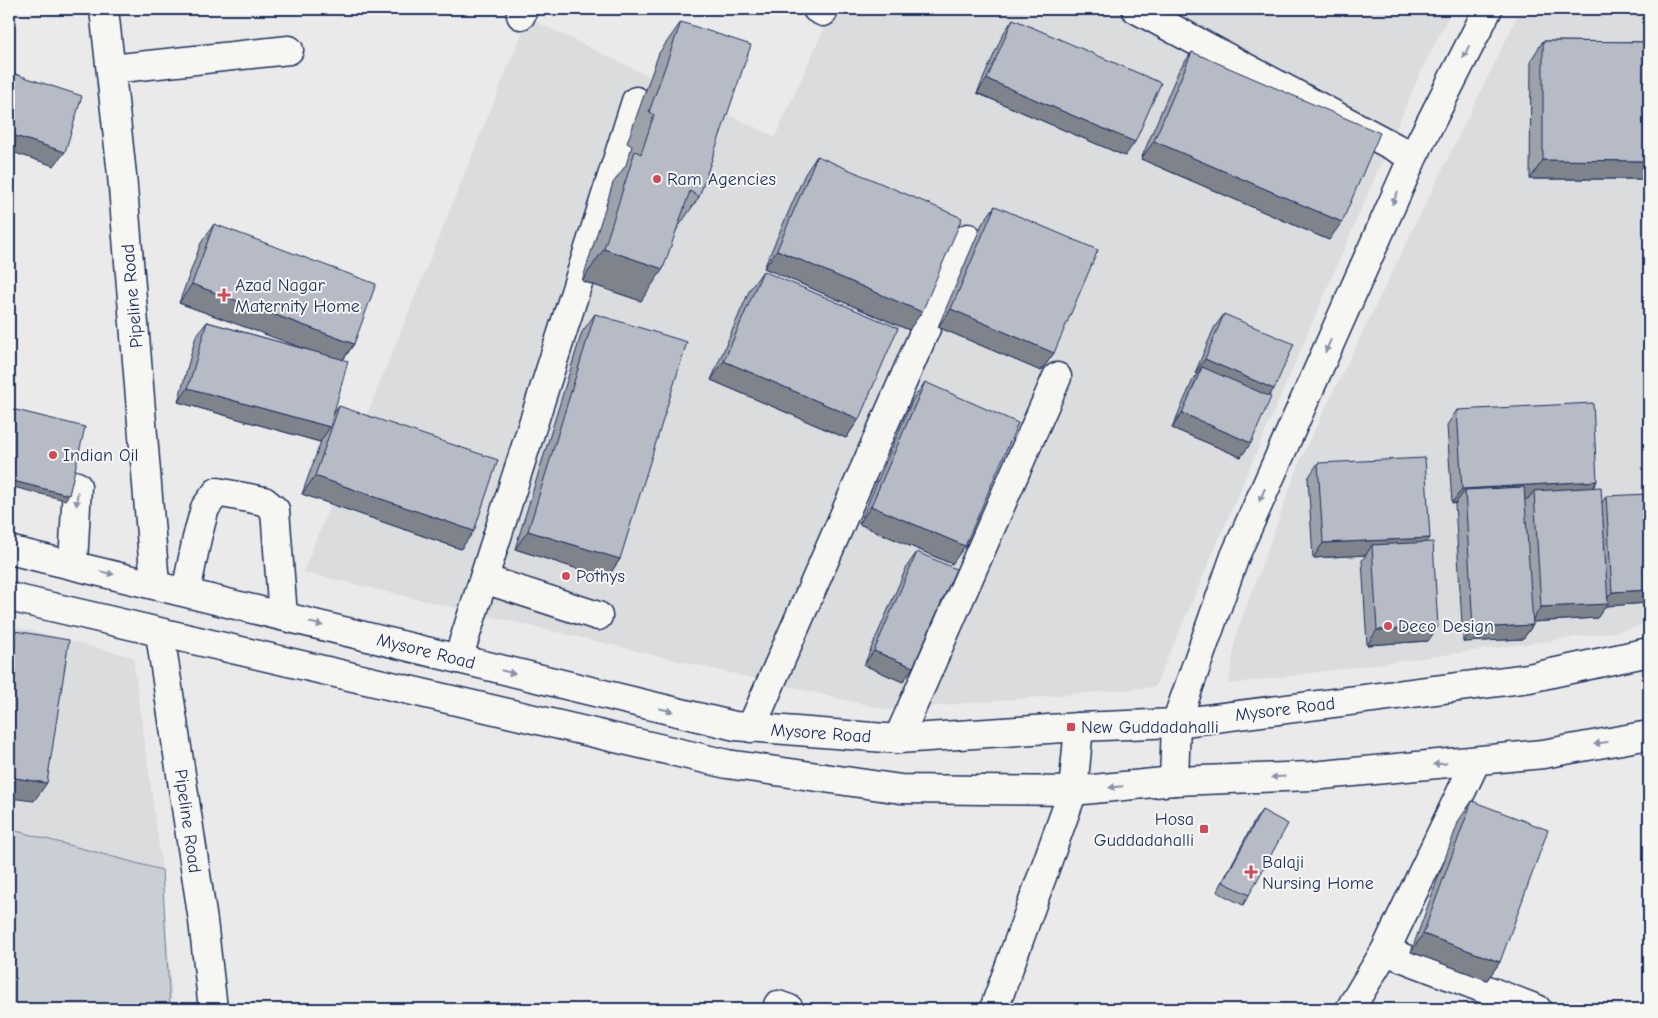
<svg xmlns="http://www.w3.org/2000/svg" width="1658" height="1018" font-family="'Comic Neue',sans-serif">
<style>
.built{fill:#dadcde}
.green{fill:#caced5;stroke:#727e9a}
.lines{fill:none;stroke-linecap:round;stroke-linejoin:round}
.minor-casing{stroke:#1b2f5e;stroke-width:31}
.highway-casing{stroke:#1b2f5e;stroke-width:31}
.minor{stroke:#f6f6f2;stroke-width:28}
.highway{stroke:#f6f6f2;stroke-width:28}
.wall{fill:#9da1aa;stroke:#1b2f5e}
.shaded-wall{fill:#7f838b;stroke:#1b2f5e}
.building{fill:#b6bbc6;stroke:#1b2f5e}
.oneway{fill:#8892a8}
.poi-dot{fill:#d1495b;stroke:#f6f6f2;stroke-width:2}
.labels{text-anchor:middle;stroke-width:4;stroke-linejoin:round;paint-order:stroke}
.poi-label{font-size:18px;fill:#1b2f5e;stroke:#f6f6f2;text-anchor:start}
.street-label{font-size:18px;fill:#1b2f5e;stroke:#f6f6f2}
</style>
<rect width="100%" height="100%" fill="#e9eae9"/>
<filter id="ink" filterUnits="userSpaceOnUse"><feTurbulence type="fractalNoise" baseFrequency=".02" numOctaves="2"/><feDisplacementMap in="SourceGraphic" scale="10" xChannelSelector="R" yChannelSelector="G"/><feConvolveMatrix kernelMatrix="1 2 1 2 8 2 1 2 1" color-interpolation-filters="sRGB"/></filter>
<g filter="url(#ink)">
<path class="built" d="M833,9H1452L1417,80L1155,687L888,710L303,572L528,18L775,137Z
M1521,9H1649V623L1621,631L1229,684L1236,635L1302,456Z
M9,625L133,657L162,870L173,1009H9Z"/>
<path class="green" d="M9,829L162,870L170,1009H9Z"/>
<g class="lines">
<defs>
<path id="minor" d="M104,9L122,175L155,584
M817,9L823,12
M1136,9L1413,157
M521,15L523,9
M111,69L289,50
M9,466L77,486L73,565
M484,579L598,616
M186,592L197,538L205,508L217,492L264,501L275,510L283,616
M160,634L203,921L213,1009
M458,659L636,101
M751,728L927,326L968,238
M898,739L1057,377
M1174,781L1176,723L1235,556L1413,157L1488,9
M1385,951L1537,1009
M778,1005L789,1009
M994,1009L1073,791L1079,727
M1350,1009L1385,951L1476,761"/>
<path id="highway" d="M9,550L735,726L898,739L1079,727L1176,723L1529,678L1649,652
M9,597L727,764L901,789L1073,791L1174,781L1312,776L1543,754L1649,735"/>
</defs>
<use href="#minor" class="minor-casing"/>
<use href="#highway" class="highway-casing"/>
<use href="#minor" class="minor"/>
<use href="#highway" class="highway"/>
</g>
<path class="wall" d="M1013,19L1125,156L977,93L1003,34Z
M681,22L699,197L677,229L641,301L582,281L613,183L626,165L632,146L627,143L659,53Z
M1543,41L1649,42V179H1530L1531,60Z
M1192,52L1329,240L1141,159L1179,70Z
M817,156L909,330L764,268L805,174Z
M995,206L1054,353L1041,371L938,327L982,224Z
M214,224L354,344L343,360L334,413L339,406L461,549L302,494L321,441L320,442L178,402L196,336L207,322L312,351L179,303L201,243Z
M763,271L859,419L846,438L711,380L750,289Z
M595,314L620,559L607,578L515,549L582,332Z
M1224,314L1269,396L1241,457L1172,428L1192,382L1197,374L1195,373L1214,328Z
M925,382L952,564L859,524L912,401Z
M1457,410L1597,481L1593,488L1602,503L1606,496L1647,603L1606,606L1597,618L1532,622L1533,625L1523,639L1463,642L1455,504L1456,503H1452L1447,425Z
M1318,463L1430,538L1426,542L1428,641L1367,645L1362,560L1366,555L1313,558L1308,478Z
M917,552L903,682L864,665L907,566Z
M1472,801L1500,962L1487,980L1411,952L1459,820Z
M1262,810L1249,895L1243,905L1217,892L1255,820Z"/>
<path class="shaded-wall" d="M987,79L1135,142L1125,156L977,93Z
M9,134L65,152L54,166L9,151Z
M1154,141L1342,222L1329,240L1141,159Z
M1543,160L1649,161V179H1530Z
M604,249L663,269L641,301L582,281Z
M777,250L922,312L909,330L764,268Z
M192,284L354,344L341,362L179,303Z
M951,309L1054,353L1041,371L938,327Z
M1205,359L1274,389L1264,403L1202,367L1197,374L1195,373Z
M724,361L859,419L846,438L711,380Z
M188,388L330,427L320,442L178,402Z
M1182,413L1251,443L1241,457L1172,428Z
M315,476L474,531L461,549L302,494Z
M9,480L69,495L65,500L9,486Z
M1597,481L1587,496L1534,491L1528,499L1466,503L1465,490L1456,503H1452L1462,489Z
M871,506L965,546L952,564L859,524Z
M528,531L620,559L607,578L515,549Z
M1430,538L1420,552L1372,545L1366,555L1313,558L1323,543Z
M1649,590V600L1647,603L1606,606L1597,618L1531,622L1541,607L1603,604L1612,592Z
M1533,625L1523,639L1463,642L1473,628Z
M1438,627L1428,641L1367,645L1377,630Z
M874,651L913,667L903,682L864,665Z
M9,777L47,783L34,801L9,798Z
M1423,934L1500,962L1487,980L1411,952Z"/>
<path class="building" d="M1013,19L1161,83L1135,142L987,79Z
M681,22L751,45L699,197L690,191L663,269L604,249L635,151L641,154L654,115L649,112Z
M1543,41L1649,42V161L1543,160Z
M1192,52L1380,133L1342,222L1154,141Z
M9,72L82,96L65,152L9,134Z
M817,156L962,218L922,312L777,250Z
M995,206L1098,250L1054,353L951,309Z
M214,224L376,284L354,344L192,284Z
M763,271L898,328L859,419L724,361Z
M595,314L687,342L620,559L528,531Z
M1224,314L1294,344L1274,389L1205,359Z
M207,322L348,361L330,427L188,388Z
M1202,367L1271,397L1251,443L1182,413Z
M925,382L1018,423L965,546L871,506Z
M1593,403L1597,481L1462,489L1457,410Z
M339,406L498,460L474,531L315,476Z
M12,409L85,427L69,495L9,480V420Z
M1425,458L1430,538L1323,543L1318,463Z
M1524,487L1533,625L1473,628L1465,490Z
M1601,487L1608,604L1541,607L1534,491Z
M1649,494V590L1612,592L1606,496Z
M1433,542L1438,627L1377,630L1372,545Z
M917,552L956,569L913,667L874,651Z
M9,630L69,640L47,783L9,777Z
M1472,801L1548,830L1500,962L1423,934Z
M1262,810L1288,824L1249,895L1223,882Z"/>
<defs><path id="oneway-solid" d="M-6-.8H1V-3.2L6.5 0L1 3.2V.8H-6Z" transform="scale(1.25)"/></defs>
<g class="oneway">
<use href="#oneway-solid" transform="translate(1466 52) rotate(117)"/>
<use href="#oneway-solid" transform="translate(1395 198) rotate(114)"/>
<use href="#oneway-solid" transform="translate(1328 346) rotate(114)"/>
<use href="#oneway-solid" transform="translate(1262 495) rotate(114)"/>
<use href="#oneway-solid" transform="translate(77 499) rotate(94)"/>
<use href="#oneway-solid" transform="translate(107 573) rotate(13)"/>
<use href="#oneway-solid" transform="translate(316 624) rotate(14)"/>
<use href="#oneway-solid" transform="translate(508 672) rotate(14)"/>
<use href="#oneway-solid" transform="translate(666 710) rotate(14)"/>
<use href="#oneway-solid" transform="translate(1601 743) rotate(170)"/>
<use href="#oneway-solid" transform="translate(1440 764) rotate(175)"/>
<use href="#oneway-solid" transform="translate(1278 777) rotate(177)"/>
<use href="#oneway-solid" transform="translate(1116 787) rotate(175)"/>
</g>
</g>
<g class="poi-dot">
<circle cx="657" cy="179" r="5"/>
<path d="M221.5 287.5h5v5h5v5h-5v5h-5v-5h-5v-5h5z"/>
<circle cx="53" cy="455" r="5"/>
<circle cx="566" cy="576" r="5"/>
<circle cx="1388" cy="626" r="5"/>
<rect x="1066" y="722" width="10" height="10" rx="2.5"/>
<rect x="1199" y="824" width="10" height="10" rx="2.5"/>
<path d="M1248.5 864.5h5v5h5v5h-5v5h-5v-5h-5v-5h5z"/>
</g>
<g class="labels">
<g class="poi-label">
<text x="667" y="185">Ram Agencies</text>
<text x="235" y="291">Azad Nagar<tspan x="235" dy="21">Maternity Home</tspan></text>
<text x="63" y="461">Indian Oil</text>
<text x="576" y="582">Pothys</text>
<text x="1398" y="632">Deco Design</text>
<text x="1081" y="733">New Guddadahalli</text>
<text x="1194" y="825" text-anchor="end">Hosa<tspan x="1194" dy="21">Guddadahalli</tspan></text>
<text x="1262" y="868">Balaji<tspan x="1262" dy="21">Nursing Home</tspan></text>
</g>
<g class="street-label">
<text transform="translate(132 296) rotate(-95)" y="6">Pipeline Road</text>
<text transform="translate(426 651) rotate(14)" y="6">Mysore Road</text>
<text transform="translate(1285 709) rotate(-7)" y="6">Mysore Road</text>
<text transform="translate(821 733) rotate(4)" y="6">Mysore Road</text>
<text transform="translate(188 821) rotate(82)" y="6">Pipeline Road</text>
</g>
</g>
<rect width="1658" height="1018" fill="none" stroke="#f6f6f2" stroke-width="30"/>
<rect x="15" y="15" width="1628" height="988" fill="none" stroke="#1b2f5e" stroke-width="2" filter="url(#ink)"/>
</svg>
